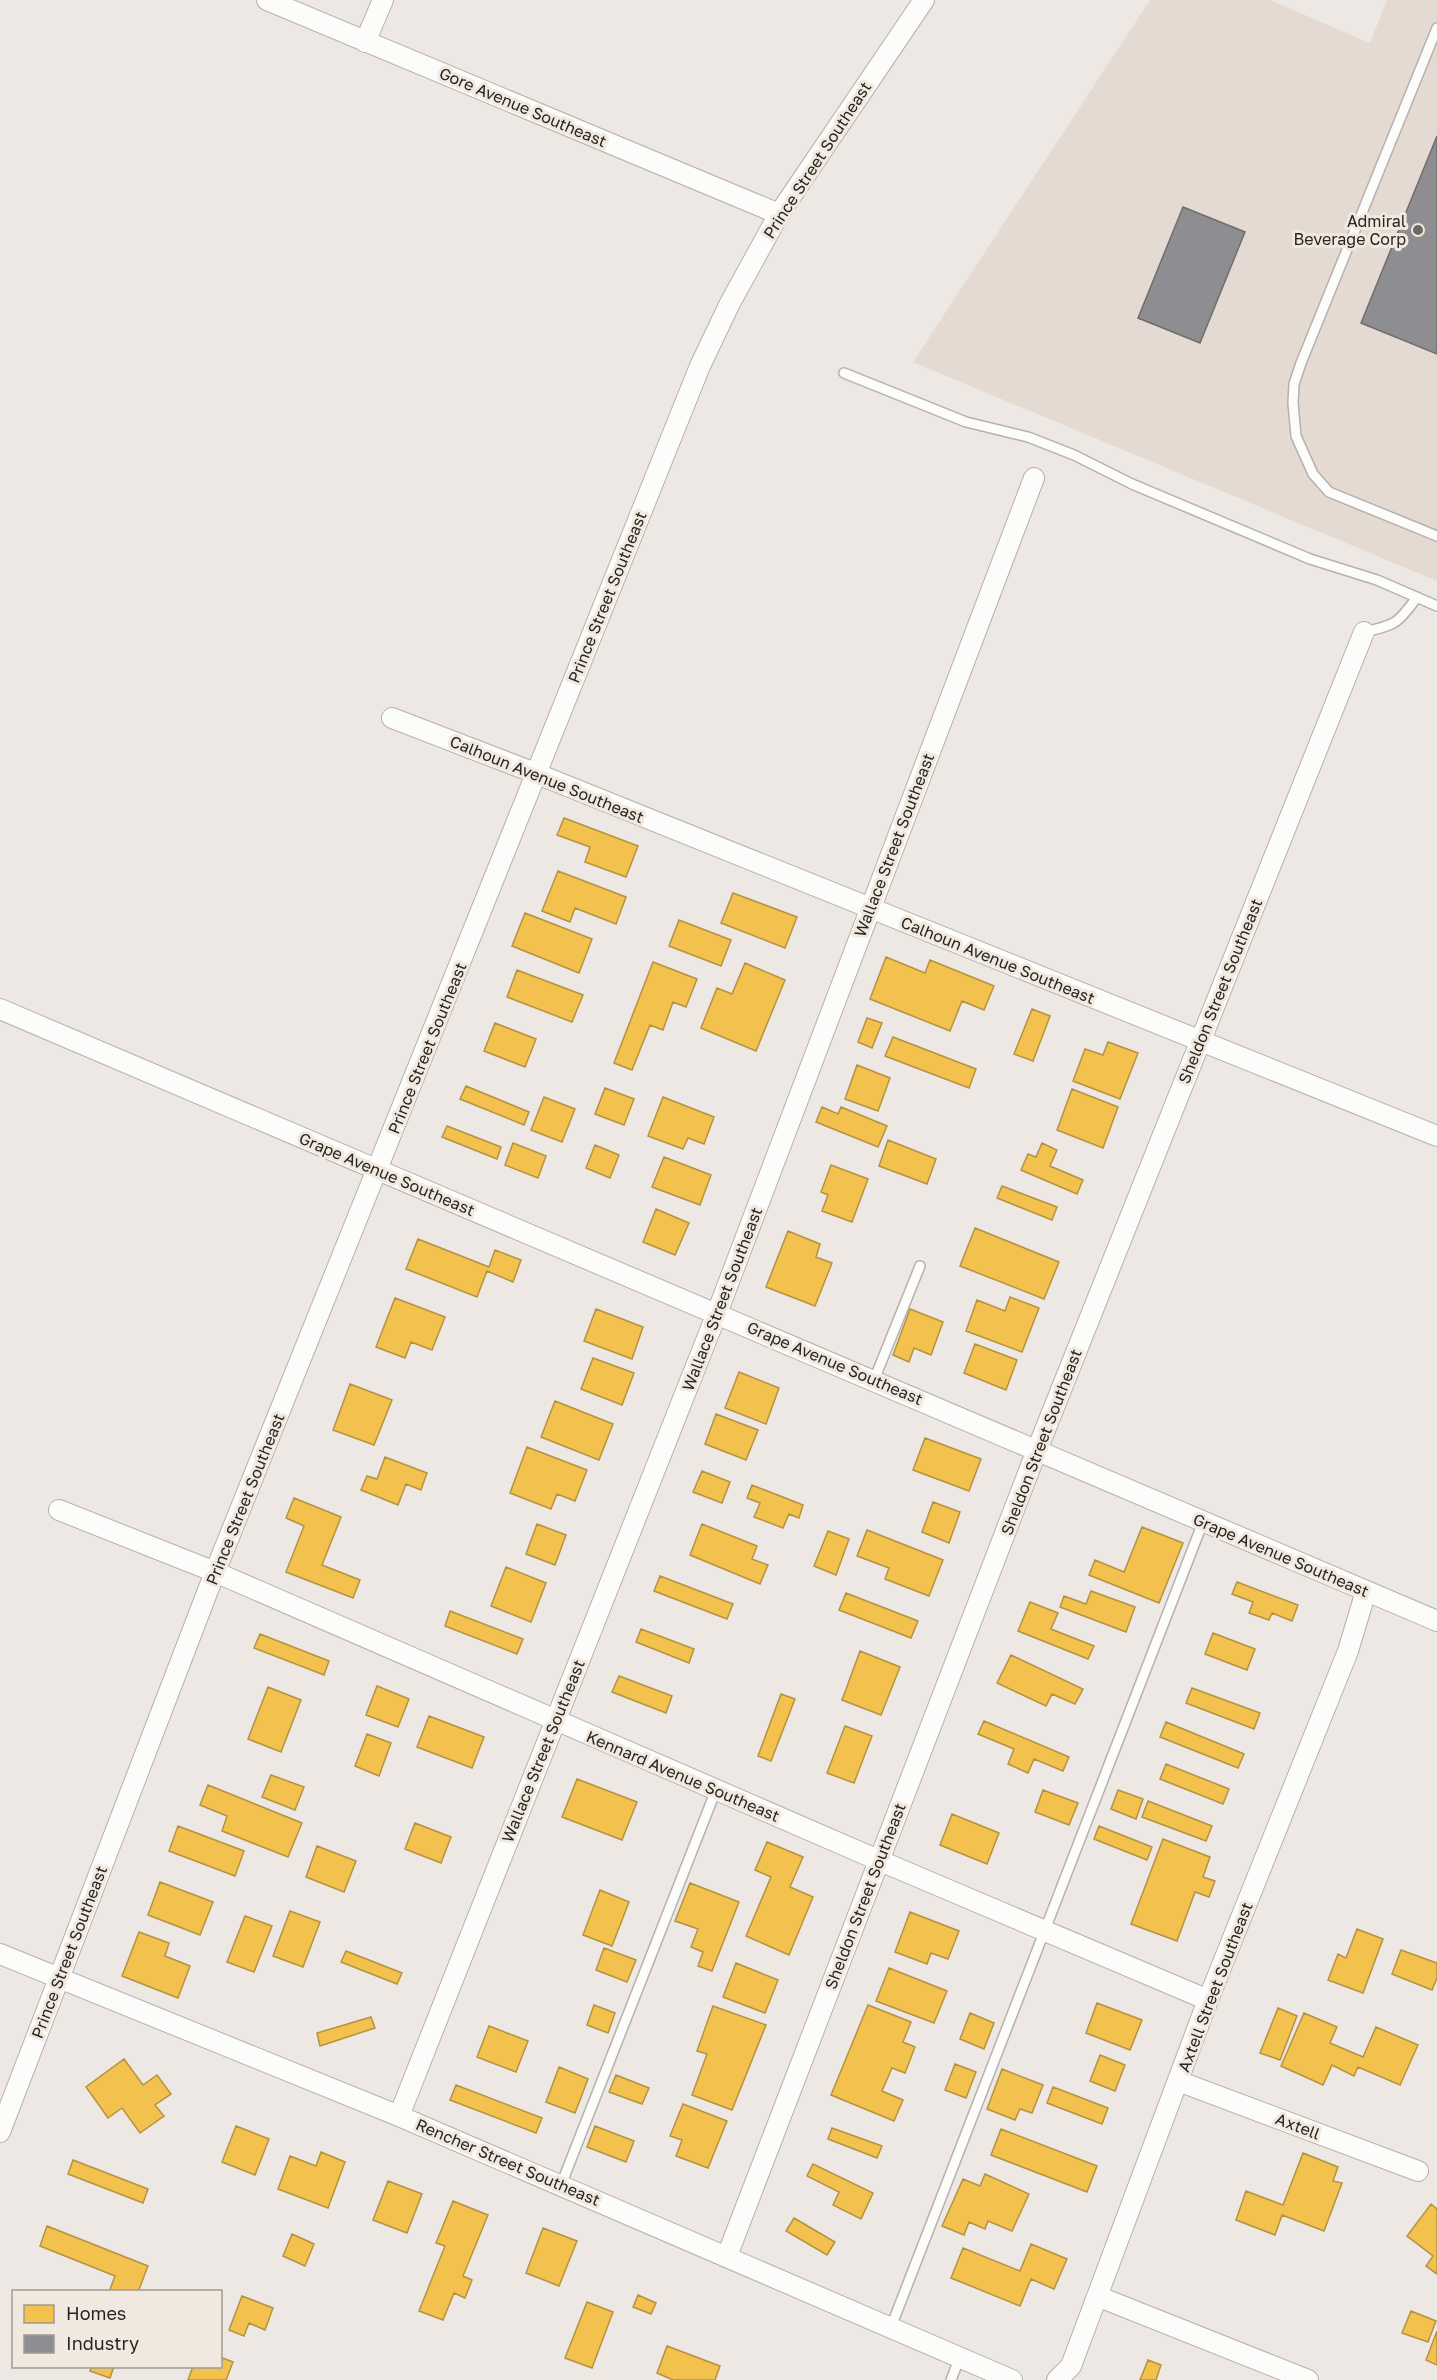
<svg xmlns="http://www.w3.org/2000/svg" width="1437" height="2380" font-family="'Golos Text',sans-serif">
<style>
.built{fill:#e4dad1}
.homes{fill:#f2c14e;stroke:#b59240;stroke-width:1.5}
.industry{fill:#8d8d92;stroke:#6e6e70;stroke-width:1.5}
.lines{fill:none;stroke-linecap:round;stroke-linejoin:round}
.lane-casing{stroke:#b5b1ad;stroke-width:12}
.street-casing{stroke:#b5b1ad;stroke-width:22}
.lane{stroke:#fcfcfb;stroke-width:9}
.street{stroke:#fcfcfb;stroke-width:20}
.poi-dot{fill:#6c6965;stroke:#f1e9df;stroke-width:2}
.labels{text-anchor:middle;stroke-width:6;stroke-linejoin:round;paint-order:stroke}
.street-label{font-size:16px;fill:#272421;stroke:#f1e9df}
.poi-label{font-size:16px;fill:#272421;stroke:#f1e9df;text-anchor:end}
</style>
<rect width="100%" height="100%" fill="#ede8e3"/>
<path class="built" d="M1150,0H1270L1370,43L1387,0H1437V581L913,362Z"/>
<path class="homes" d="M564,818L638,846L626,877L585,862L590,847L557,835Z
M558,871L626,897L616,924L575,908L570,922L542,911Z
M733,893L797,917L785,948L721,923Z
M525,913L592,939L579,973L512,946Z
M679,920L731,940L721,966L669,946Z
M886,957L925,973L930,960L994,986L984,1010L962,1001L950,1031L870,999Z
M653,962L697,979L686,1007L673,1002L663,1030L650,1025L632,1070L614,1063Z
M745,963L785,980L756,1051L701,1028L717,988L732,994Z
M517,970L583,995L572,1022L507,997Z
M1032,1009L1050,1016L1033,1061L1014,1054Z
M867,1018L882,1023L872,1048L858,1042Z
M495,1023L536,1039L525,1067L484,1051Z
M893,1037L976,1069L969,1088L885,1056Z
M1108,1042L1138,1053L1120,1099L1073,1081L1085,1049L1103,1055Z
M857,1065L890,1078L878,1111L845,1099Z
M466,1086L529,1112L524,1125L460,1099Z
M605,1088L634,1099L624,1125L595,1114Z
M1072,1089L1118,1107L1103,1148L1057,1130Z
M544,1097L575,1109L562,1142L531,1130Z
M663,1097L714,1117L704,1144L688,1138L683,1149L648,1136Z
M822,1107L838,1114L841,1107L887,1126L878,1147L816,1122Z
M447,1126L501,1147L497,1159L442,1137Z
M888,1140L936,1159L927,1184L879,1166Z
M513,1143L546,1156L538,1178L505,1165Z
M1042,1143L1057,1150L1050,1166L1083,1180L1077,1194L1021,1170L1028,1154L1036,1157Z
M595,1145L619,1155L610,1178L586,1168Z
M664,1157L711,1175L700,1205L652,1187Z
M831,1165L868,1179L852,1222L822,1211L828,1195L821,1192Z
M1002,1186L1057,1207L1052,1220L997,1198Z
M656,1209L689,1223L675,1255L643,1242Z
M975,1228L1059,1262L1044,1299L960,1266Z
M788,1231L820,1244L816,1257L832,1263L815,1306L766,1287Z
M418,1239L489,1267L495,1250L521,1260L513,1282L487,1271L477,1297L406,1269Z
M1010,1297L1039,1308L1022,1352L966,1331L977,1300L1005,1311Z
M395,1298L445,1317L432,1350L411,1342L405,1358L376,1347Z
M596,1309L643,1327L632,1359L584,1341Z
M910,1309L943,1322L931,1355L914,1348L909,1362L893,1355Z
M975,1344L1017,1360L1006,1390L964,1373Z
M593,1358L634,1373L622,1405L581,1389Z
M739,1372L779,1388L766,1424L725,1408Z
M350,1384L392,1400L374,1445L333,1430Z
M555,1401L613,1424L599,1460L541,1437Z
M716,1414L758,1430L746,1460L705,1444Z
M925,1438L981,1459L969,1491L913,1470Z
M527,1447L587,1470L575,1501L557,1494L551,1509L510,1493Z
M385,1457L427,1473L421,1490L406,1484L398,1505L361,1490L367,1476L377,1479Z
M702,1471L730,1482L722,1503L693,1492Z
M752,1485L803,1505L799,1518L789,1514L783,1528L754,1517L760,1503L747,1498Z
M294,1498L341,1517L322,1565L360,1580L353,1598L286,1572L304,1526L286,1518Z
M933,1502L960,1512L949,1543L922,1532Z
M537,1524L566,1535L555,1565L526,1554Z
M702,1524L757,1546L752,1559L768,1565L760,1584L690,1555Z
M1142,1527L1183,1543L1159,1603L1089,1575L1095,1560L1124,1572Z
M867,1530L943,1560L929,1596L885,1579L889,1568L857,1556Z
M828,1531L849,1539L836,1575L814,1566Z
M506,1567L546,1583L531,1622L491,1606Z
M660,1576L733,1604L727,1619L654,1591Z
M1237,1582L1298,1605L1292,1621L1272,1613L1269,1620L1249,1613L1253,1602L1232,1594Z
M1091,1591L1135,1607L1126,1632L1060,1607L1064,1596L1086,1604Z
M846,1593L918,1621L911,1638L839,1610Z
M1030,1602L1058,1613L1051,1629L1094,1646L1088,1659L1018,1631Z
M450,1611L523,1639L517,1654L445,1626Z
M641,1629L694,1649L689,1663L636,1642Z
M1213,1633L1255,1649L1247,1670L1205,1654Z
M260,1634L329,1661L324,1675L254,1648Z
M860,1651L900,1667L881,1715L842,1700Z
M1011,1655L1083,1689L1075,1704L1052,1694L1046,1706L997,1683Z
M619,1676L672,1696L666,1713L612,1692Z
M377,1686L409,1699L398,1727L366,1715Z
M268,1687L301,1700L281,1752L248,1739Z
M1192,1688L1260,1713L1254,1729L1186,1703Z
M781,1694L795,1699L771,1761L758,1756Z
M429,1716L484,1737L472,1768L417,1747Z
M984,1721L1069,1757L1063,1771L1034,1759L1028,1773L1008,1764L1014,1749L978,1734Z
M1166,1722L1244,1754L1238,1768L1160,1737Z
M845,1726L872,1736L854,1783L827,1773Z
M367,1734L391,1743L379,1776L355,1766Z
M1166,1764L1229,1789L1223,1804L1160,1779Z
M271,1775L304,1787L295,1810L262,1797Z
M577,1779L637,1802L622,1840L562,1817Z
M208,1785L302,1823L288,1857L222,1831L227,1816L200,1805Z
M1043,1790L1078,1803L1069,1825L1035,1812Z
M1118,1790L1143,1799L1136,1819L1111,1809Z
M1148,1801L1212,1826L1206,1841L1142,1817Z
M952,1814L999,1833L987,1864L940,1845Z
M415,1823L451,1837L441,1863L405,1849Z
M178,1826L244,1851L235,1876L169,1851Z
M1099,1826L1152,1847L1147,1860L1094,1839Z
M1163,1839L1210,1857L1203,1877L1215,1881L1209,1897L1195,1892L1177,1941L1131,1924Z
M767,1842L803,1857L790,1887L813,1897L789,1955L746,1936L771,1877L755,1870Z
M317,1846L356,1861L344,1892L306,1877Z
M160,1882L213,1902L200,1935L148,1915Z
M690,1883L739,1902L712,1971L698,1966L703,1952L691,1947L698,1929L675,1921Z
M600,1890L629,1902L612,1946L583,1935Z
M290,1911L320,1922L303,1967L273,1956Z
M910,1912L959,1931L948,1959L931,1953L927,1964L895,1952Z
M245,1916L272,1926L254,1972L227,1962Z
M1357,1929L1383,1939L1363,1993L1328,1980L1338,1954L1346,1958Z
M139,1932L169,1943L165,1956L190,1966L178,1998L122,1976Z
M604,1948L636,1960L627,1982L596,1970Z
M1401,1950L1437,1963V1978L1432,1990L1392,1974Z
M346,1951L402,1973L397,1984L341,1962Z
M736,1963L778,1980L765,2013L723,1997Z
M889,1968L947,1991L934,2023L876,2001Z
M1097,2003L1142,2020L1130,2050L1086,2033Z
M594,2005L615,2013L608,2033L587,2025Z
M868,2005L911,2022L903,2042L915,2047L905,2073L892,2068L882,2091L903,2100L894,2121L831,2095Z
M713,2006L766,2025L732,2110L692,2095L707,2054L697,2051Z
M1278,2008L1297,2016L1280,2060L1260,2053Z
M970,2013L994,2023L984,2049L960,2039Z
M1304,2013L1337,2027L1330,2043L1363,2057L1376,2027L1418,2045L1400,2085L1358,2067L1354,2076L1332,2065L1323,2085L1281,2066Z
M371,2017L375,2028L320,2046L317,2033Z
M489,2026L528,2041L516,2072L477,2057Z
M1100,2055L1125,2065L1115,2091L1090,2081Z
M124,2059L143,2085L157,2075L171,2094L155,2105L164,2116L140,2133L122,2108L108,2118L86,2087Z
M955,2064L976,2072L966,2098L945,2090Z
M559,2067L588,2079L575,2113L546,2102Z
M1002,2069L1043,2085L1032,2113L1020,2109L1015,2120L987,2109Z
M616,2075L649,2088L642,2104L609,2092Z
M456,2085L542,2118L536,2133L450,2100Z
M1053,2087L1108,2108L1102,2124L1047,2103Z
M683,2104L727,2121L708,2168L676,2156L682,2140L670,2136Z
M236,2126L269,2139L255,2175L222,2162Z
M595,2126L634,2141L626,2162L587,2147Z
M832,2128L882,2146L877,2158L828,2139Z
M1001,2129L1097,2166L1087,2192L991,2155Z
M321,2152L345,2162L328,2208L278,2189L290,2156L316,2166Z
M1303,2153L1338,2167L1333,2181L1342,2183L1324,2231L1282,2215L1275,2235L1236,2220L1246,2191L1283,2205Z
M73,2160L148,2189L143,2203L68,2174Z
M813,2164L873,2193L861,2219L833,2205L839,2192L807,2176Z
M985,2174L1029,2194L1012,2231L988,2221L985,2229L969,2222L964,2235L942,2226L963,2179L980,2186Z
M388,2181L422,2194L407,2233L373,2220Z
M453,2201L488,2215L463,2276L472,2280L465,2298L454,2293L443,2320L419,2311L445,2246L436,2243Z
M1431,2204L1437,2209V2274L1426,2266L1433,2256L1407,2236Z
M794,2218L835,2242L827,2255L786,2231Z
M47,2226L148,2266L138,2292H109L115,2276L40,2246Z
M543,2228L577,2241L559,2286L526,2273Z
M292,2234L314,2244L305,2266L283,2256Z
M1031,2244L1067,2259L1054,2289L1031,2279L1020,2306L951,2278L963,2248L1020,2271Z
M638,2295L656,2303L651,2314L633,2307Z
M242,2296L273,2308L265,2330L249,2323L244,2336L229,2330Z
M587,2302L613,2312L592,2368L565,2358Z
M1411,2311L1436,2321L1428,2342L1402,2333Z
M1437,2331V2365L1426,2360Z
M667,2346L720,2366L715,2380H673L657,2373Z
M220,2357L233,2362L226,2380H188L193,2366H220Z
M1148,2360L1161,2365L1156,2380H1140Z
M92,2366H114L110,2378L90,2371Z"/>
<path class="industry" d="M1437,136V354L1361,323Z
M1183,207L1245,232L1200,343L1138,318Z"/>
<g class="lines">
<defs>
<path id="lane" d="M1437,28L1301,363L1294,384L1293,403L1296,436L1313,474L1329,492L1437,536
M844,373L966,422L1028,437L1074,455L1132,484L1310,559L1377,580L1437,606
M1364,632C1395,625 1398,624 1417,597
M874,1380L920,1266
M561,2185L716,1790
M891,2327L1203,1522
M951,2380L960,2357"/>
<path id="street" d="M267,0L779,214
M365,42L383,0
M392,718L535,773L1437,1136
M0,1009L1437,1621
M59,1510L215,1572L878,1860L1208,2000
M0,1954L399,2116L1012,2380
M1178,2081L1418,2171
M399,2116L717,1313L1034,478
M0,2132L215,1572L700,366L730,303L779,214L924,0
M727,2256L1037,1450L1364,632
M1097,2296L1308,2380
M1057,2380L1071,2366L1208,2000L1348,1651L1366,1591"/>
</defs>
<use href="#lane" class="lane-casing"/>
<use href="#street" class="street-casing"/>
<use href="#lane" class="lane"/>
<use href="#street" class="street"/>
</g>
<circle class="poi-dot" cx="1418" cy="230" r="6"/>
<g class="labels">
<g class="street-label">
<text transform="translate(523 107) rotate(23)" y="6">Gore Avenue Southeast</text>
<text transform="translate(817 160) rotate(-57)" y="6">Prince Street Southeast</text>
<text transform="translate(607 597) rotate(-68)" y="6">Prince Street Southeast</text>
<text transform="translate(547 779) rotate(22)" y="6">Calhoun Avenue Southeast</text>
<text transform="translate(894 845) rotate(-69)" y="6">Wallace Street Southeast</text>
<text transform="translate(998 960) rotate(22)" y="6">Calhoun Avenue Southeast</text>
<text transform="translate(1220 991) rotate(-68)" y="6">Sheldon Street Southeast</text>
<text transform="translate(427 1048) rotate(-68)" y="6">Prince Street Southeast</text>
<text transform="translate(387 1174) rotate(23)" y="6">Grape Avenue Southeast</text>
<text transform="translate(722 1299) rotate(-69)" y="6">Wallace Street Southeast</text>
<text transform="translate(835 1363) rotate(23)" y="6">Grape Avenue Southeast</text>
<text transform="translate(1041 1442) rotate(-69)" y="6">Sheldon Street Southeast</text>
<text transform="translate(245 1499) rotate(-68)" y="6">Prince Street Southeast</text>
<text transform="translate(1281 1555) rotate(23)" y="6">Grape Avenue Southeast</text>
<text transform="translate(543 1751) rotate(-68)" y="6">Wallace Street Southeast</text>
<text transform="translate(683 1776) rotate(23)" y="6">Kennard Avenue Southeast</text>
<text transform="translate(865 1896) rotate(-69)" y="6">Sheldon Street Southeast</text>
<text transform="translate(69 1952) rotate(-69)" y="6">Prince Street Southeast</text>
<text transform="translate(1215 1987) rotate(-69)" y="6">Axtell Street Southeast</text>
<text transform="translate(1298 2126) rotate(21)" y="6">Axtell</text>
<text transform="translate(508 2162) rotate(23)" y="6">Rencher Street Southeast</text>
</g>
<g class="poi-label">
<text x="1406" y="227">Admiral<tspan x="1406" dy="18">Beverage Corp</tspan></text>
</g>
</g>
<rect x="12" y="2290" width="210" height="78" fill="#f1e9df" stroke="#a09a93" stroke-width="1.5"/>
<rect x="24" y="2305" width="30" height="18" fill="#f2c14e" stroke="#a09a93" stroke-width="1.5"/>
<text x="66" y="2320" font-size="18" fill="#272421">Homes</text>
<rect x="24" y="2335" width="30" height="18" fill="#8d8d92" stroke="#a09a93" stroke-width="1.5"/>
<text x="66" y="2350" font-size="18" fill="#272421">Industry</text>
</svg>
